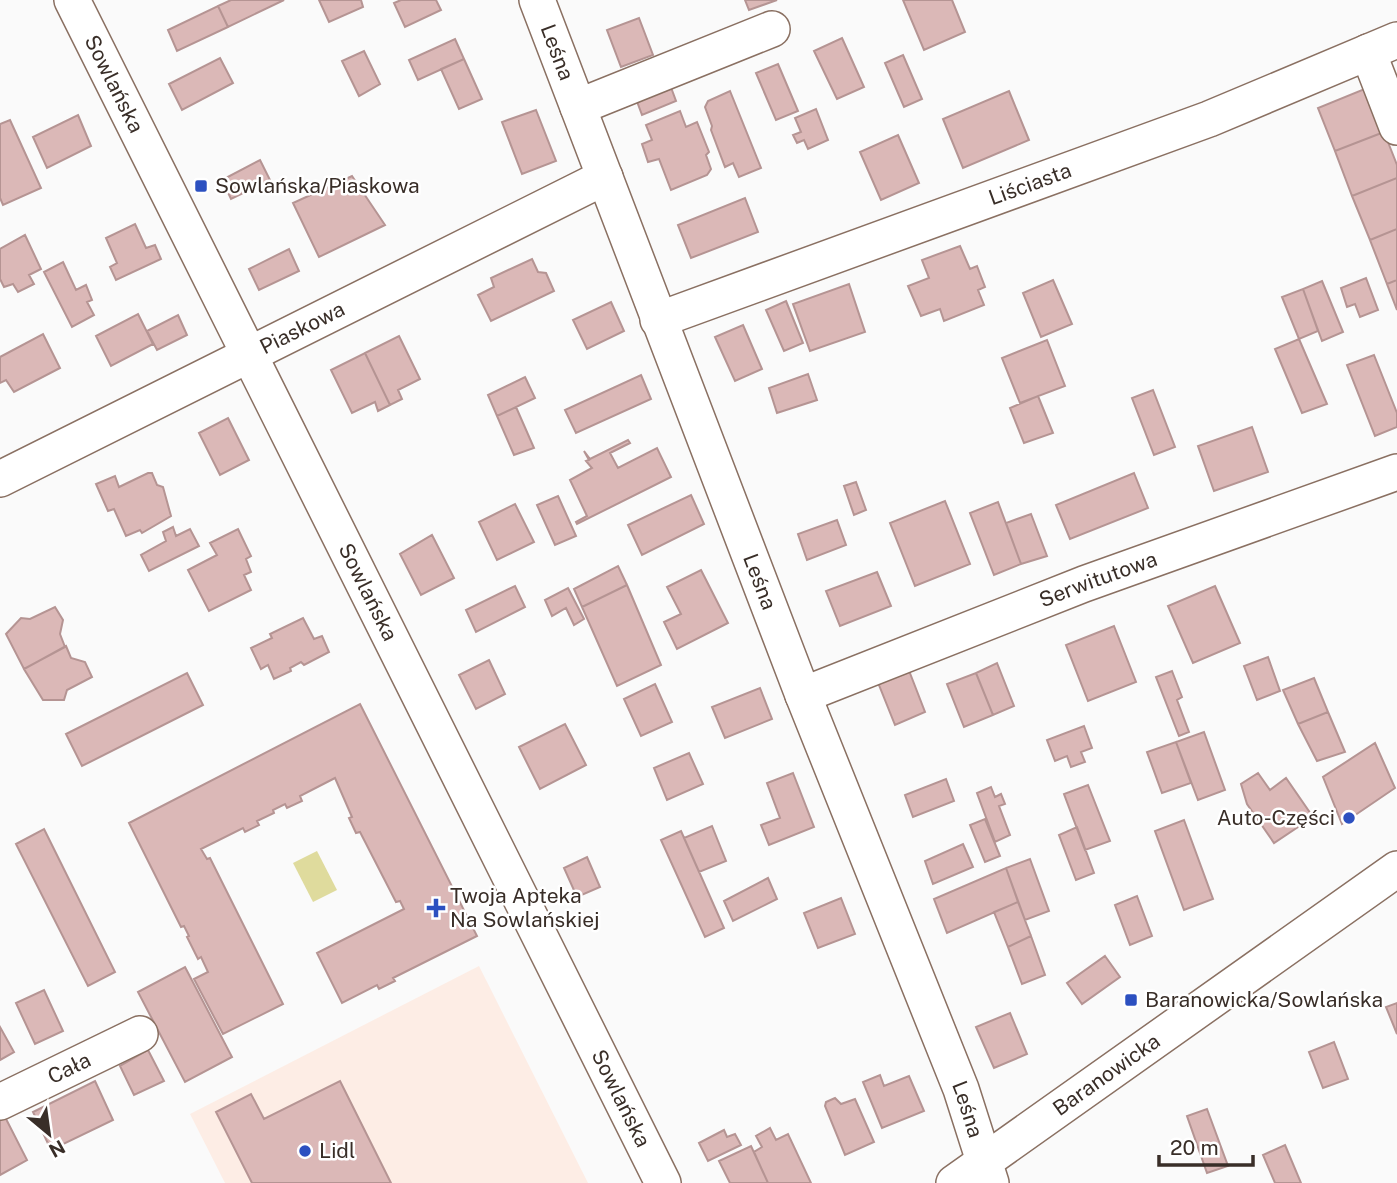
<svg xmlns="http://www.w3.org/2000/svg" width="1397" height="1183" font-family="'Public Sans',sans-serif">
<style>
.built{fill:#fdede5}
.green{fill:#dfdb9d}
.building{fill:#dbb8b7;stroke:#b59493;stroke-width:2}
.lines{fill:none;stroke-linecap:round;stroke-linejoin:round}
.minor-casing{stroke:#8a7062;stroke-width:38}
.minor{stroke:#fff;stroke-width:35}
.poi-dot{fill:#2c50c0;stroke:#fff;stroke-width:2.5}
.labels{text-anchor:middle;stroke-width:5;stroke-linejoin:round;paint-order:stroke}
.street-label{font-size:21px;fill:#392e28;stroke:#fff}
.poi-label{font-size:21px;fill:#392e28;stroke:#fff;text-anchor:start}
</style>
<rect width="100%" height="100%" fill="#fafafa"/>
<path class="built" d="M479,966L588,1183H225L190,1114Z"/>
<path class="green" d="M317,851L337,890L313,902L293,863Z"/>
<path class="building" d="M231,0H284L228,27L218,6Z
M319,0H361L363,7L329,22Z
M401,0H436L441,10L405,27L394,3Z
M745,0H777L749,10Z
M903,0H952L965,32L924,50Z
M218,6L228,27L177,51L168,30Z
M639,18L653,55L621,67L607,30Z
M842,38L864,87L837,99L814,51Z
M455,39L464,59L418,80L409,60Z
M364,51L380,84L359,96L342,61Z
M903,55L922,99L904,107L885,63Z
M220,58L233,83L182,110L169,84Z
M464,59L482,99L459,109L441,69Z
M778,64L798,111L776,120L756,73Z
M669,82L676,101L642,115L635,96Z
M1367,88L1384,132L1335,151L1318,108Z
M730,91L761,168L739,177L733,163L725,167L711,130L712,126L705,107L708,101Z
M1009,91L1029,140L963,168L943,119Z
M816,109L828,140L808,149L804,140L797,143L793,135L801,132L795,118Z
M536,110L556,161L522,174L502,122Z
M680,111L686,127L697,122L709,152L706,155L711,169L707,175L671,190L659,159L648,162L642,144L652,140L646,125Z
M78,115L91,146L47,168L33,137Z
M10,120L41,188L3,205L0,198V124Z
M1384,132L1397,165V178L1352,196L1335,151Z
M898,135L919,183L881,200L860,152Z
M260,160L270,180L231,199L222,180Z
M352,176L385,225L319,257L293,203Z
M1397,178V229L1370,240L1352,196Z
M745,198L758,232L691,258L678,225Z
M135,224L146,248L155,245L161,259L116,280L110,267L117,263L106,238Z
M1397,229V280L1387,284L1370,240Z
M25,235L41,269L29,275L34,284L18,292L13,284L4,287L0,279V249Z
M960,246L970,269L977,266L985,287L978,290L984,305L944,321L940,309L921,316L908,286L929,278L922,260Z
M289,249L299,271L259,290L249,269Z
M532,259L538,272L546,273L554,291L491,321L478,295L494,287L491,278Z
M63,262L76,290L86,285L92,300L87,302L94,315L72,327L44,272Z
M1366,278L1378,310L1360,317L1355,304L1347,307L1341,288Z
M1053,280L1072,324L1041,337L1023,293Z
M1397,280V310L1387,284Z
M1322,281L1343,332L1322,341L1303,289Z
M849,284L865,332L810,351L793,304Z
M1303,289L1318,331L1299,339L1282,297Z
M786,301L803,343L784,351L766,310Z
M611,302L624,331L587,349L573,320Z
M138,314L153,344L111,366L96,336Z
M178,315L187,335L157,350L147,331Z
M743,325L762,369L735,381L715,337Z
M43,334L60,368L14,392L6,380L0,383V357Z
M399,336L420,379L398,390L402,399L390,405L365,353Z
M1299,339L1327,404L1302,413L1275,349Z
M1047,340L1065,386L1020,403L1002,358Z
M365,353L390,405L378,411L375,402L352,413L331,370Z
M1374,355L1397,413V427L1375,436L1347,365Z
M808,374L817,400L777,413L769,388Z
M641,375L651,399L576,433L565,410Z
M525,377L535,398L497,416L488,395Z
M1153,390L1175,447L1154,455L1132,398Z
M1038,396L1053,433L1024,443L1010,408Z
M516,407L534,448L514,455L497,416Z
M228,418L249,460L220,475L199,433Z
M1252,427L1268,472L1214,491L1198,446Z
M628,440L630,443L610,453L618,468L657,448L671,477L577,524L576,522L587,516L570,480L592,468L586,461L589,460L584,451L590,459Z
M148,473H152L157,485L163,487L171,516L142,533L140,530L126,536L114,509L108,511L96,484L115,476L119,487Z
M1134,473L1148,508L1070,539L1056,505Z
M856,482L866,510L854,515L844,486Z
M691,495L704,524L642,555L628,525Z
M558,496L576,536L555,545L537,505Z
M945,501L970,564L915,586L890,523Z
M998,502L1021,564L994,575L970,513Z
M515,504L534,542L497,560L479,522Z
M1031,514L1047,556L1021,564L1006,523Z
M837,520L846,545L807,560L798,534Z
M173,527L176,536L190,529L199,546L149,571L141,555L166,541L163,532Z
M238,529L251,556L246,559L251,572L244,575L251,590L209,611L188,570L217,555L210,543Z
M432,535L454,578L421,595L400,554Z
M618,566L627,585L582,607L574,589Z
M701,570L728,623L677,649L664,622L681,614L667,587Z
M877,572L891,606L840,626L826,591Z
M627,585L661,665L617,686L582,607Z
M515,586L525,607L476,632L466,610Z
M1215,586L1240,643L1193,663L1168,606Z
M568,588L584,619L574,625L566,608L552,616L545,600Z
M55,607L63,620L60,634L65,647L24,669L6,634L21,618L30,619Z
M303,618L314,639L322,636L329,652L304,665L301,662L290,668L291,671L274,679L268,665L261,669L251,648L272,638L270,634Z
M1114,626L1136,682L1088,701L1066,645Z
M66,646L71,658L85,662L92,677L67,690L64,700H43L24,669Z
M1268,657L1280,691L1257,700L1244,666Z
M489,660L505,694L476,709L459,675Z
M997,663L1014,706L993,715L976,673Z
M908,668L925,712L895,725L877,680Z
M1172,671L1182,697L1177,700L1189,732L1179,736L1156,677Z
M187,673L203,705L82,766L66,734Z
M976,673L993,715L964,727L947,684Z
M1314,678L1328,712L1298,724L1283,690Z
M655,684L672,722L641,736L624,699Z
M760,688L772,719L725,738L712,707Z
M360,704L477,936L393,978L395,981L379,989L377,985L342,1003L317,953L404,909L400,901L396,902L360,832L356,833L349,818L352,817L335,778L300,796L302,801L287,808L285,804L273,810L274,813L257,821L259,825L245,832L243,828L201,849L207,859L210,858L283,1004L223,1034L194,979L208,972L201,957L198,959L187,937L189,936L184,926L181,927L129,823Z
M1328,712L1345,752L1317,761L1298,724Z
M565,724L586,765L540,789L519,747Z
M1084,726L1092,748L1081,752L1085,762L1071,767L1067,756L1055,761L1047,740Z
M1204,732L1225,790L1198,800L1176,742Z
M1176,742L1191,783L1162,793L1147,752Z
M1375,743L1395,788L1342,824L1323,777Z
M689,753L703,784L667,800L654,768Z
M793,773L814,827L769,845L761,825L780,818L767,783Z
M1258,773L1270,790L1286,778L1313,817L1274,843L1247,804L1241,784Z
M946,779L954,801L913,817L905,795Z
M1088,785L1110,841L1085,850L1064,794Z
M991,787L995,797L1001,794L1005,804L999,806L1010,835L995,842L977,793Z
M985,819L1000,856L985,862L970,825Z
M1184,820L1213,899L1184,910L1155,831Z
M712,826L726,861L699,872L684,838Z
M1077,827L1094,873L1076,880L1059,835Z
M44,829L115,972L88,986L16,844Z
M681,831L724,928L705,937L661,840Z
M963,844L973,867L933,884L925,861Z
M587,857L600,887L577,897L564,868Z
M1030,859L1049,911L1025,920L1006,868Z
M1006,868L1018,902L947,933L934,899Z
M768,878L777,899L733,921L724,901Z
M1137,896L1152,936L1130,945L1115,905Z
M841,898L855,934L818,948L804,913Z
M1018,902L1031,936L1008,947L994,912Z
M1031,936L1045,975L1022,984L1008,947Z
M1105,956L1120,977L1082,1004L1067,983Z
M185,967L232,1057L185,1082L138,992Z
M44,990L63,1031L35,1044L16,1003Z
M1397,1003V1034L1386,1007Z
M1010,1013L1027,1054L994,1068L976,1027Z
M0,1027L14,1052L0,1060Z
M1334,1042L1348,1079L1323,1088L1309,1052Z
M148,1050L164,1081L134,1095L120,1066Z
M880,1075L884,1086L909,1076L924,1111L882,1128L863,1082Z
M95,1081L113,1120L51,1150L33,1112Z
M340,1081L391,1183H252L216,1112L251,1094L264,1119Z
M835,1098L841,1104L855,1099L874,1142L845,1155L825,1106L826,1102Z
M1207,1109L1228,1166L1207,1173L1187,1116Z
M3,1113L27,1160L0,1175V1115Z
M770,1128L776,1140L788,1134L811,1183H768L754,1152L762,1147L756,1136Z
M724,1130L727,1137L735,1134L741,1145L708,1161L699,1143Z
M1285,1145L1301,1183H1275L1263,1155Z
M751,1146L768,1183H730L719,1161Z"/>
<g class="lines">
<defs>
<g id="minor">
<path id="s1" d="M72,0L663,1183"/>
<path id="s2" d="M537,0L803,695L961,1089L991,1183"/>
<path d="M1368,52L1397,127"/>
<path d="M578,107L772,29"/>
<path id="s3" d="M658,320L1209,119L1397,40"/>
<path id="s4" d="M0,479L605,177"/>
<path id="s5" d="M803,695L1084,584L1397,472"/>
<path id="s6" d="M0,1102L140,1034"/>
<path id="s7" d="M954,1183L1397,869"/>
</g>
</defs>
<use href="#minor" class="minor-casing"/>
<use href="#minor" class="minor"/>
</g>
<g class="poi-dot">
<rect x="194" y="179" width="14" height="14" rx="3.5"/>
<circle cx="1349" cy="818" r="7"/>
<path d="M432.5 897.5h7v7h7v7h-7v7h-7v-7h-7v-7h7z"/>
<rect x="1124" y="993" width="14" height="14" rx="3.5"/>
<circle cx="305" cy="1151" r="7"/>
</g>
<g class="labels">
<g class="street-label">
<text dy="7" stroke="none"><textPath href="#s2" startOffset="56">Leśna</textPath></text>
<text dy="7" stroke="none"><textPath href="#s1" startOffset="94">Sowlańska</textPath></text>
<text dy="7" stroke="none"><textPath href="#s3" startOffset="396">Liściasta</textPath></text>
<text dy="7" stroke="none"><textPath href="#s4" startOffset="338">Piaskowa</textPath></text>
<text dy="7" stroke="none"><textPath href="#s5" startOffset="317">Serwitutowa</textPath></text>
<text dy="7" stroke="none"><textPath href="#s2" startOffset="623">Leśna</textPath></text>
<text dy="7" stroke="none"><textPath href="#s1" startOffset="662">Sowlańska</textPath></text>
<text dy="7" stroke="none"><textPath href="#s6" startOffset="77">Cała</textPath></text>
<text dy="7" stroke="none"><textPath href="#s7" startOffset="187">Baranowicka</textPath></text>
<text dy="7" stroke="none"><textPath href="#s1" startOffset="1228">Sowlańska</textPath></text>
<text dy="7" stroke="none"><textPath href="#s2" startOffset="1190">Leśna</textPath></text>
</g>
<g class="poi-label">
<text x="215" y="193">Sowlańska/Piaskowa</text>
<text x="1335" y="825" text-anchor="end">Auto-Części</text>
<text x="450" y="903">Twoja Apteka<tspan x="450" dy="24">Na Sowlańskiej</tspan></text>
<text x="1145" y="1007">Baranowicka/Sowlańska</text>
<text x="319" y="1158">Lidl</text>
</g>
</g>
<g transform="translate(49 1134) rotate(151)" stroke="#ffffff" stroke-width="5" paint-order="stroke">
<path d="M0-5L12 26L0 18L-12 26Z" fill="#392e28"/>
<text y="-10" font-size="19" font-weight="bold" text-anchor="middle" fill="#392e28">N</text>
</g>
<path d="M1159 1155v10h94v-10" fill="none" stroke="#392e28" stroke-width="3.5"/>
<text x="1170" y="1155" font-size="21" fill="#392e28" stroke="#ffffff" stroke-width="5" paint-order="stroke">20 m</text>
</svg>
